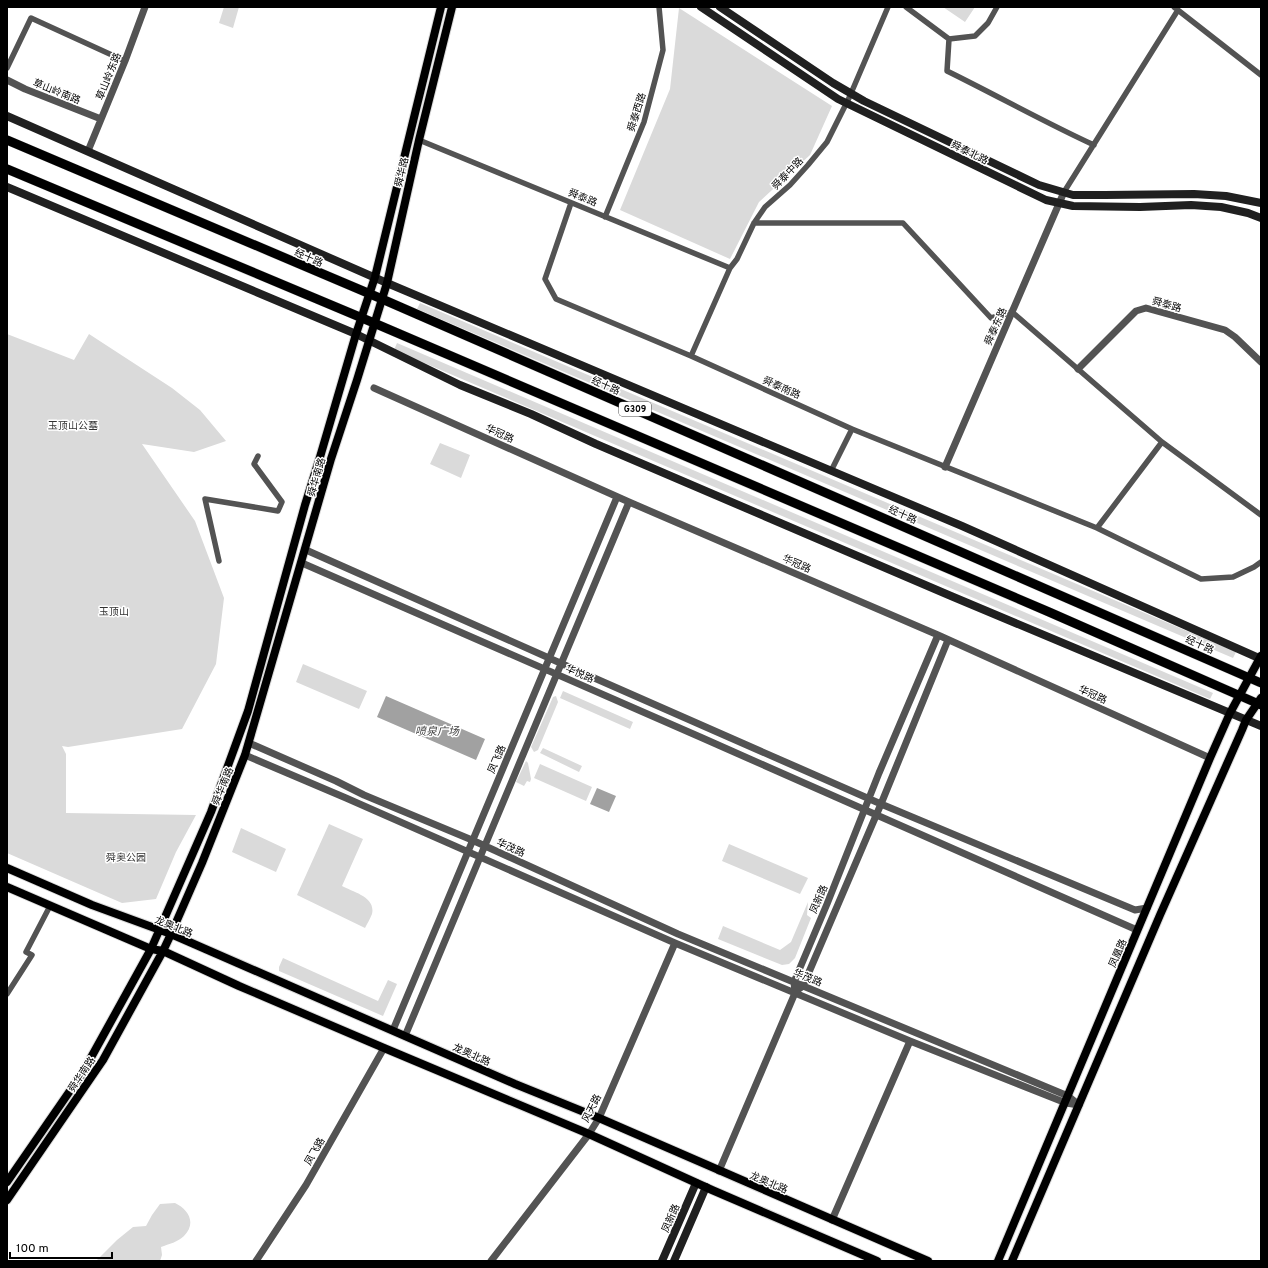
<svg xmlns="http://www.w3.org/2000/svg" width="1268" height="1268" viewBox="0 0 1268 1268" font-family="Overpass,'Noto Sans SC',sans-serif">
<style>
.green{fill:#dadada}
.water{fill:#a1a1a1}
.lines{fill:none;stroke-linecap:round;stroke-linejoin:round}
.primary-casing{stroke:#dbdbdb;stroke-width:10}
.trunk-casing{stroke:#dbdbdb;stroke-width:10}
.minor{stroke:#535353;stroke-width:5.5}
.tertiary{stroke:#535353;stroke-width:7}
.secondary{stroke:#202020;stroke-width:8}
.primary{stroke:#000;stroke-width:8}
.trunk{stroke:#000;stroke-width:9}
.labels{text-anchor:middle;stroke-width:3;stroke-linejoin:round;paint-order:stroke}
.shield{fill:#fff;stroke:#4c4c4c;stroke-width:1}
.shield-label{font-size:9px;font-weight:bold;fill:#000}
.street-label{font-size:10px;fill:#000;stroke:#fff}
.park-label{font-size:10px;fill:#313131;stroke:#fff}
.water-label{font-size:11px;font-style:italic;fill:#424242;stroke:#fff}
</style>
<rect width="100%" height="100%" fill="#fff"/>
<path class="green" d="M224,7H239L233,28L219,23Z
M943,7H975L965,22Z
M679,8L832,106L810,155L759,202L730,259L620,210L670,89Z
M420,303L1236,652L1233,658L417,309Z
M7,334L74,360L89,334L172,388L200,410L226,441L194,452L142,444L195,521L224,598L216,664L182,729L68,747L62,746L66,754V813L196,815L176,852L156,899L122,903L7,853Z
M397,343L1213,693L1210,699L394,350Z
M440,443L470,455L461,478L430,464Z
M303,664L367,691L359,709L296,682Z
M563,691L633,722L630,729L560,698Z
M556,696L558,702L538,750L534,752L531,747L553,697Z
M543,748L582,766L579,772L540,753Z
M526,761L528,763L531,779L530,782L527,781L524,786L516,782Z
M540,764L592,787L586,801L534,778Z
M329,824L363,839L342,886C353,892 376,897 372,914C370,919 367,924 365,928L297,895Z
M241,828L286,849L276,872L232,852Z
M729,844L808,878L800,894L722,861Z
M808,902L807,915L811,918L795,958L789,964L782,965L718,939L723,926L780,950L791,942Z
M283,958L378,1001L388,980L397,984L383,1016L279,971V967Z
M175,1203C188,1209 197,1223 184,1236C178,1242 169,1244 161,1247L162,1255L160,1261H96L117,1240L133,1227L146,1226L152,1215L160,1204Z"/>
<path class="water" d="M386,696L485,739L476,760L377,717Z
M597,788L616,796L609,812L590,804Z"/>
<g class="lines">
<defs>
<path id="primary" d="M7,868L92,905L171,934L515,1084L599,1118L928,1261
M7,887L123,937L151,949L163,951L239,986L384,1048L589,1134L712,1190L877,1261
M7,1182L83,1072L151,949L211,812L248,711L305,505L320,457L356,334L375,277L441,7
M7,1200L103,1060L163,951L171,934L202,863L245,755L331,459L357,380L387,283L419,140L452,7
M998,1261L1210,758L1230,713L1261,656
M1012,1261L1160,915L1242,730L1246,720L1261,698"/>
<path id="trunk" d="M7,140L382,299L1261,683
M7,169L374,323L1049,612L1261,705"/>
</defs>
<use href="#primary" class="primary-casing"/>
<use href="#trunk" class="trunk-casing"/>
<path class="minor" d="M906,7L949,39L975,36L988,23L997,7
M1174,7L1261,75
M949,39L947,71C996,95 1044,122 1094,145
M7,68L31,18L125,61
M419,140L730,268L737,259L754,223L765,207L790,185L808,165L827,142L849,98L888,7
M1064,192L1178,10
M571,203L545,279L556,299L691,356L852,429L1097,528L1201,579L1233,577L1254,567L1261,562
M605,217L644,122L663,50L659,7
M754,223H903L991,318L1012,312L1162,442L1097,528
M691,356L730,268
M1162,442L1261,515
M831,471L852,429
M219,561L205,499L278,511L282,502L254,464L258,456
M7,994L32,955L26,952L50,906"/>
<path class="tertiary" d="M7,80L25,89L101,119
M88,151L125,61L145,7
M1078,369L1136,311L1146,308L1225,330L1235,337L1261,362
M374,388L629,502L938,635L1210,758
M945,467L1064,192
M306,550L567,666L881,804L1135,910L1147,908
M302,563C581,683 859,808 1137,930
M249,743L336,781L364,795L472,840L678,934L1068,1096L1079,1105
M245,755L346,798L675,943L910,1041L1066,1103L1079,1105
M799,989L803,986L881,804L948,640
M393,1030L617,497
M405,1036L629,502
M719,1171L795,993L794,982L827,904L879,773L938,635
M832,1220L910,1041
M256,1261L306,1185L384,1048
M491,1261L589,1134L599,1118L675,943"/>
<path class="secondary" d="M701,7L838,99L1046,200L1073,206L1140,207L1191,205L1221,207L1248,213L1261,218
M720,7L833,83L864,101L1039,185L1073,195H1105L1194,194L1226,196L1261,203
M7,116L387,283L962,526L1261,659
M7,187L356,334L460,385L531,414L596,444L951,596L1261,726
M662,1261L696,1183
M674,1261L706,1187"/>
<use href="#primary" class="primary"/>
<use href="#trunk" class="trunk"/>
</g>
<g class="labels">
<rect class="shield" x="619" y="402" width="32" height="14" rx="3"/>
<g class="shield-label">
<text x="635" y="412">G309</text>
</g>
<g class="street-label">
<text transform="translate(108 76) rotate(-68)" y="4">草山岭东路</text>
<text transform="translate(57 91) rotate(22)" y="4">草山岭南路</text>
<text transform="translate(636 112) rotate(-73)" y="4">舜泰西路</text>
<text transform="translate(970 152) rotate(26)" y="4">舜泰北路</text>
<text transform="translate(401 172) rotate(-77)" y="4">舜华路</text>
<text transform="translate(787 173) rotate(-46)" y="4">舜泰中路</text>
<text transform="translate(583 197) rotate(22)" y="4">舜泰路</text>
<text transform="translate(309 257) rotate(23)" y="4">经十路</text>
<text transform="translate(1167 304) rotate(15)" y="4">舜泰路</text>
<text transform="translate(995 326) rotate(-66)" y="4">舜泰东路</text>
<text transform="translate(606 385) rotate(24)" y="4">经十路</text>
<text transform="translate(782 387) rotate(24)" y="4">舜泰南路</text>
<text transform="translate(500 433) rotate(24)" y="4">华冠路</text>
<text transform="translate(316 477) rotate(-74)" y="4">舜华南路</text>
<text transform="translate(903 514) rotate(24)" y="4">经十路</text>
<text transform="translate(797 563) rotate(23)" y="4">华冠路</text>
<text transform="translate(1200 644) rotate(24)" y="4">经十路</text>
<text transform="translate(580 673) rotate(24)" y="4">华悦路</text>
<text transform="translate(1093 694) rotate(24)" y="4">华冠路</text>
<text transform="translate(496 759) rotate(-67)" y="4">凤飞路</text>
<text transform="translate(222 786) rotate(-68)" y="4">舜华南路</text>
<text transform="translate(511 847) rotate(24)" y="4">华茂路</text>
<text transform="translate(818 899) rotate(-67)" y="4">凤新路</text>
<text transform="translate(174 926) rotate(22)" y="4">龙奥北路</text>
<text transform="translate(1117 953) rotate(-67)" y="4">凤凰路</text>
<text transform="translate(808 977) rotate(22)" y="4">华茂路</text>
<text transform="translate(472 1054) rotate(24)" y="4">龙奥北路</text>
<text transform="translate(81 1074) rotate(-56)" y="4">舜华南路</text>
<text transform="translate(591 1108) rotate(-63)" y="4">风天路</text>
<text transform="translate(314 1151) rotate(-60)" y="4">凤飞路</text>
<text transform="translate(769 1182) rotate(23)" y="4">龙奥北路</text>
<text transform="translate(670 1218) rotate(-67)" y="4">凤新路</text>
</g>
<g class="park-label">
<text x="73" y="429">玉顶山公墓</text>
<text x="114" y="615">玉顶山</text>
<text x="126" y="861">舜奥公园</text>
</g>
<g class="water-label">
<text x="437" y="735">喷泉广场</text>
</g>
</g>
<rect width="1268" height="1268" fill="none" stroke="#000000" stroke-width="16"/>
<path d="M10 1252v6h102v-6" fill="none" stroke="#000000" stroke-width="2"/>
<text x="16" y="1252" font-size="12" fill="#000000" stroke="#ffffff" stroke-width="3" paint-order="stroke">100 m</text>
</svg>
